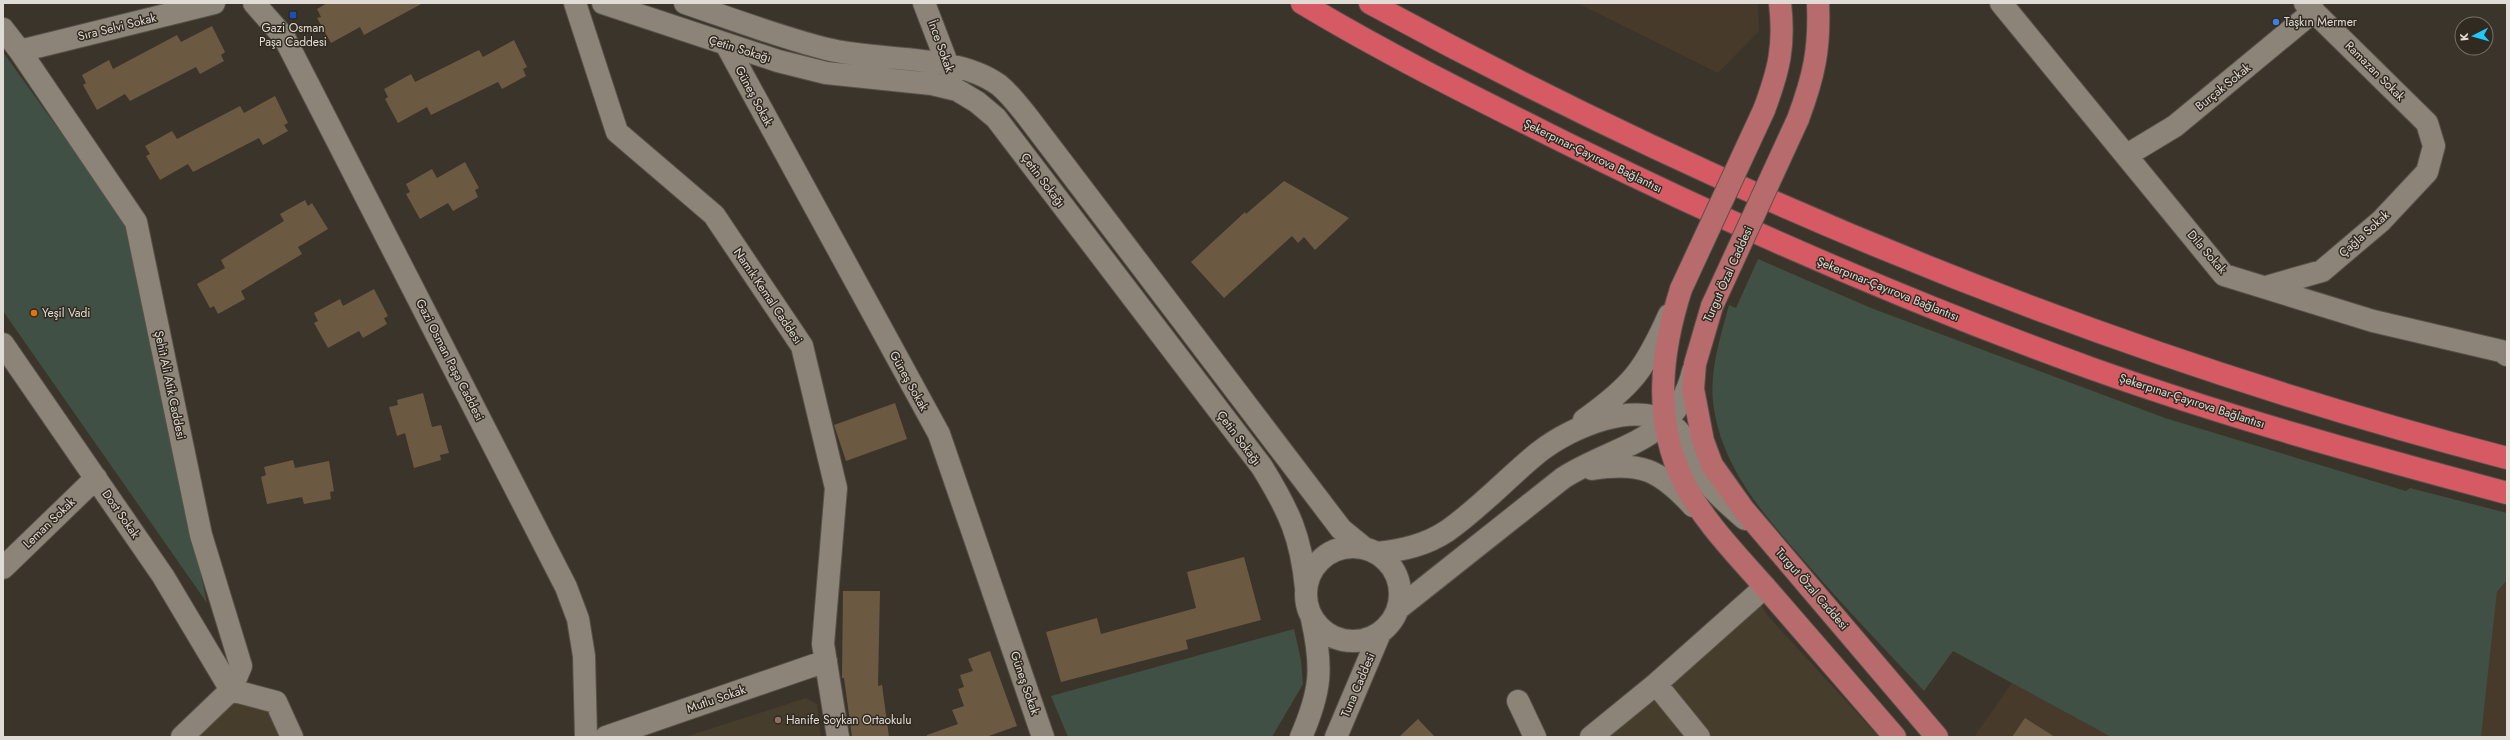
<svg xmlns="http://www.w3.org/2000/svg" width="2510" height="740" viewBox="0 0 2510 740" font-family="Jost,sans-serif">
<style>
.built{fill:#473d2d}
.industrial{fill:#473a2b}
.green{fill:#415044}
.building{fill:#6b5a41}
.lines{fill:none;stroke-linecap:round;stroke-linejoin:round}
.minor-casing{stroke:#575149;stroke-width:24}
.major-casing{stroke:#575149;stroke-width:24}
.highway-casing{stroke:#575149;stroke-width:24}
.minor{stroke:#8c8478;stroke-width:22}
.major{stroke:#b86b6c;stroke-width:22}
.highway{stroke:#d55a64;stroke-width:22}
.major-bridge-casing{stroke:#575149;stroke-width:24;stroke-linecap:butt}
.major-bridge{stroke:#b86b6c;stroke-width:22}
.transit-dot{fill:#1a4fb4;stroke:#312a20;stroke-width:1.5}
.shop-dot{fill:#3f7fe0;stroke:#312a20;stroke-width:1.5}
.food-dot{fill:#e8710a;stroke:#312a20;stroke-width:1.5}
.education-dot{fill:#8d6e63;stroke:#312a20;stroke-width:1.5}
.labels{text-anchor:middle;stroke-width:3;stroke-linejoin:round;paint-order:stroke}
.poi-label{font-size:12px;fill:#e0dbd5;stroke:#312a20;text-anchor:start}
.street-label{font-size:12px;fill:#e0dbd5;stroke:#312a20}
</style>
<rect width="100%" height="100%" fill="#3b342a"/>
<path class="built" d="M1758,600L1768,616L1879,737H1586Z
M230,689L275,700L292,737H181Z
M806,698L817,704L821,737H685Z"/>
<path class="industrial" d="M1577,3H1758L1759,31L1718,73Z
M2507,580V737H2481L2497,592Z
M2012,683L2111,737H1974Z"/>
<path class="green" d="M3,52L126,223L207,603L3,311Z
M1758,259L1871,308L2165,418L2406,491L2410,488L2507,513V580L2497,592L2481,737H2111L1953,651L1924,691C1885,649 1845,608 1807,564C1767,518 1724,472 1714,409C1708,374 1720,339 1729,305L1736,308Z
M1294,629L1301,660L1303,684L1272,737H1068L1051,696Z"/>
<path class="building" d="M327,3H423L364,35L360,27L331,43L317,18L321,17L317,9Z
M212,26L225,52L221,55L224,61L200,74L196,67L130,101L125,94L97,110L83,85L86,83L82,75L109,60L113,69L177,35L181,42Z
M514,40L527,67L523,69L526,76L502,89L498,82L431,115L427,107L398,123L385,99L388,97L384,89L411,74L415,82L479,50L483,57Z
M275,96L288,123L284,125L288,131L263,145L259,138L193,172L188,164L160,180L146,156L150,154L145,146L172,131L177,139L240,106L244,113Z
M465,162L479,188L475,190L478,197L453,211L448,203L420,219L406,194L410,192L406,184L432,169L437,178Z
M1284,181L1349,218L1315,250L1304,237L1298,243L1292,236L1224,298L1191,262L1245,212L1246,214Z
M305,200L308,206L312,203L328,229L298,247L302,254L241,291L245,299L218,314L214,306L210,308L197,284L225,268L221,260L284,221L280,214Z
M374,289L388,316L384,318L387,324L363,338L359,331L328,348L314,323L318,321L314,313L340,299L343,306Z
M423,393L432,427L441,425L449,453L440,455L441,460L414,468L405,433L397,436L389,407L398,405L397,400Z
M895,403L907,439L846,461L834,425Z
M293,460L295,468L329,461L334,491L330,492L331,499L304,504L302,497L267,504L261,477L266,475L264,467Z
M1244,557L1261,620L1186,640L1188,649L1061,682L1046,632L1097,618L1101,634L1196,608L1187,572Z
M843,591H880L878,686L882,685L889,737H852L844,678H842Z
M990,651L1017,726L986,737H927V735L958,724L952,710L964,706L958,689L964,687L960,675L973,671L968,659Z
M2025,718L2055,737H2012Z
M1418,719L1435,737H1399Z"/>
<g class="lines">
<defs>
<path id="minor" d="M254,3L284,37L566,587L578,619L584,656L586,737
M575,3L617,132L714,215L802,346L836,488L823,644L838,737
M603,3L778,61L826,73L932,84L957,90L977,102L996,118L1262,467C1289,511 1301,536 1306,588
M685,3C732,19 779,37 827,49C878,62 955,53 999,85C1010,94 1018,105 1027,116L1341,529L1363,547
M924,3L952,76
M2001,3L2224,275L2373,321L2501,351L2507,355
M3,29L20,51L136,222L201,535L241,666L231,690L182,737
M727,46L939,434L1043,737
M20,51L214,3
M2127,155L2175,126L2314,11
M2266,287L2322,271L2381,221L2427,172L2434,146L2427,123L2305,3
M3,344L163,576L231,690
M1584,420C1632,386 1645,369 1669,315
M1592,469C1641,461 1660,470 1693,506
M1306 594a47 47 0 1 1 94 0a47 47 0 1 1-94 0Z
M1378,553C1403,550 1426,545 1447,531C1480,508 1508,477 1539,452C1571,427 1637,398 1673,426C1688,438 1692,458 1701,473C1712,491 1729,505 1745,519
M3,568L96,478
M1399,608L1563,478C1616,444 1676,443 1693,371
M1656,684L1699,737
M231,690L276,702L292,737
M1518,701L1535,737
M606,737L826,661
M1301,737C1321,691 1323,668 1312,619
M1336,737L1380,633
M1591,737L1656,684L1765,587"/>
<path id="major" d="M1764,110C1779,70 1785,46 1780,3
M1798,119C1814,76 1820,49 1818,3
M1681,289C1661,352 1653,419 1683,481C1704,523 1741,559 1772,595C1813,642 1854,690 1895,737
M1712,306L1695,364L1693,389L1703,441L1712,465L1744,510L1937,737"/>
<path id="highway" d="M1302,3C1390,56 1482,101 1574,147C1743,230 1915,305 2093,369C2228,417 2368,456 2507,493
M1370,3C1730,199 2110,355 2507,458"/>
</defs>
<use href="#minor" class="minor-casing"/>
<use href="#major" class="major-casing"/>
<use href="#highway" class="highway-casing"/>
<use href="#minor" class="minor"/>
<use href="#major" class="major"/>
<use href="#highway" class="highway"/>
<defs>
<path id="major-bridge" d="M1681,289L1764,110
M1712,306L1798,119"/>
</defs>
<use href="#major-bridge" class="major-bridge-casing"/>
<use href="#major-bridge" class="major-bridge"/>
</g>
<rect class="transit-dot" x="289" y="11" width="8" height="8" rx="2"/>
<circle class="shop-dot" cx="2276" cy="22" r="4"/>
<circle class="food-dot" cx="34" cy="313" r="4"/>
<circle class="education-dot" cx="778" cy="720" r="4"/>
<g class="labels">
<g class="poi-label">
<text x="2284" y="26">Taşkın Mermer</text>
<text x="293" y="32" text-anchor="middle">Gazi Osman<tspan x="293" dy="14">Paşa Caddesi</tspan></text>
<text x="42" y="317">Yeşil Vadi</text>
<text x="786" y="724">Hanife Soykan Ortaokulu</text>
</g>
<g class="street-label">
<text transform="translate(117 27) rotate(-14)" y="4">Sıra Selvi Sokak</text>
<text transform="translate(941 46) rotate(70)" y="4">İnce Sokak</text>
<text transform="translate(740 49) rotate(17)" y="4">Çetin Sokağı</text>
<text transform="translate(2375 71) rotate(45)" y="4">Ramazan Sokak</text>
<text transform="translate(2223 87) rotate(-39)" y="4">Burçak Sokak</text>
<text transform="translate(754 96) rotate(62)" y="4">Güneş Sokak</text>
<text transform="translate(1593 156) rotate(26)" y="4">Şekerpınar-Çayırova Bağlantısı</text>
<text transform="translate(1043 180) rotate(53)" y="4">Çetin Sokağı</text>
<text transform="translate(2364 234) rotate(-42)" y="4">Çağla Sokak</text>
<text transform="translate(2207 252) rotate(49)" y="4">Dila Sokak</text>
<text transform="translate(1728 274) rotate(-66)" y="4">Turgut Özal Caddesi</text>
<text transform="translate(1888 289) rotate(22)" y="4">Şekerpınar-Çayırova Bağlantısı</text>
<text transform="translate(768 296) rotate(56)" y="4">Namık Kemal Caddesi</text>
<text transform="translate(450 360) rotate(63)" y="4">Gazi Osman Paşa Caddesi</text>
<text transform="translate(909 381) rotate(61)" y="4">Güneş Sokak</text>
<text transform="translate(170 385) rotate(78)" y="4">Şehit Ali Atik Caddesi</text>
<text transform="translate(2192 401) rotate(18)" y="4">Şekerpınar-Çayırova Bağlantısı</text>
<text transform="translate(1239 438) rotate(53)" y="4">Çetin Sokağı</text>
<text transform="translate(121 514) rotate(55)" y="4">Dost Sokak</text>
<text transform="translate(49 523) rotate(-44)" y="4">Leman Sokak</text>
<text transform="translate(1812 589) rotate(49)" y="4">Turgut Özal Caddesi</text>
<text transform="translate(1025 683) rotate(71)" y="4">Güneş Sokak</text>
<text transform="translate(1358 685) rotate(-67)" y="4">Tuna Caddesi</text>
<text transform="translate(716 699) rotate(-19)" y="4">Mutlu Sokak</text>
</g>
</g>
<rect width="2510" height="740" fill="none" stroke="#e0dbd5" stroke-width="8"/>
<g transform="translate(2474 36) rotate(264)"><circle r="19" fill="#312a20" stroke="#777168"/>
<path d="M0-3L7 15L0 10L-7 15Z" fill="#1dc9fd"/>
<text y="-6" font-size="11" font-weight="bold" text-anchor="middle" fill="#e0dbd5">K</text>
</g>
</svg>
